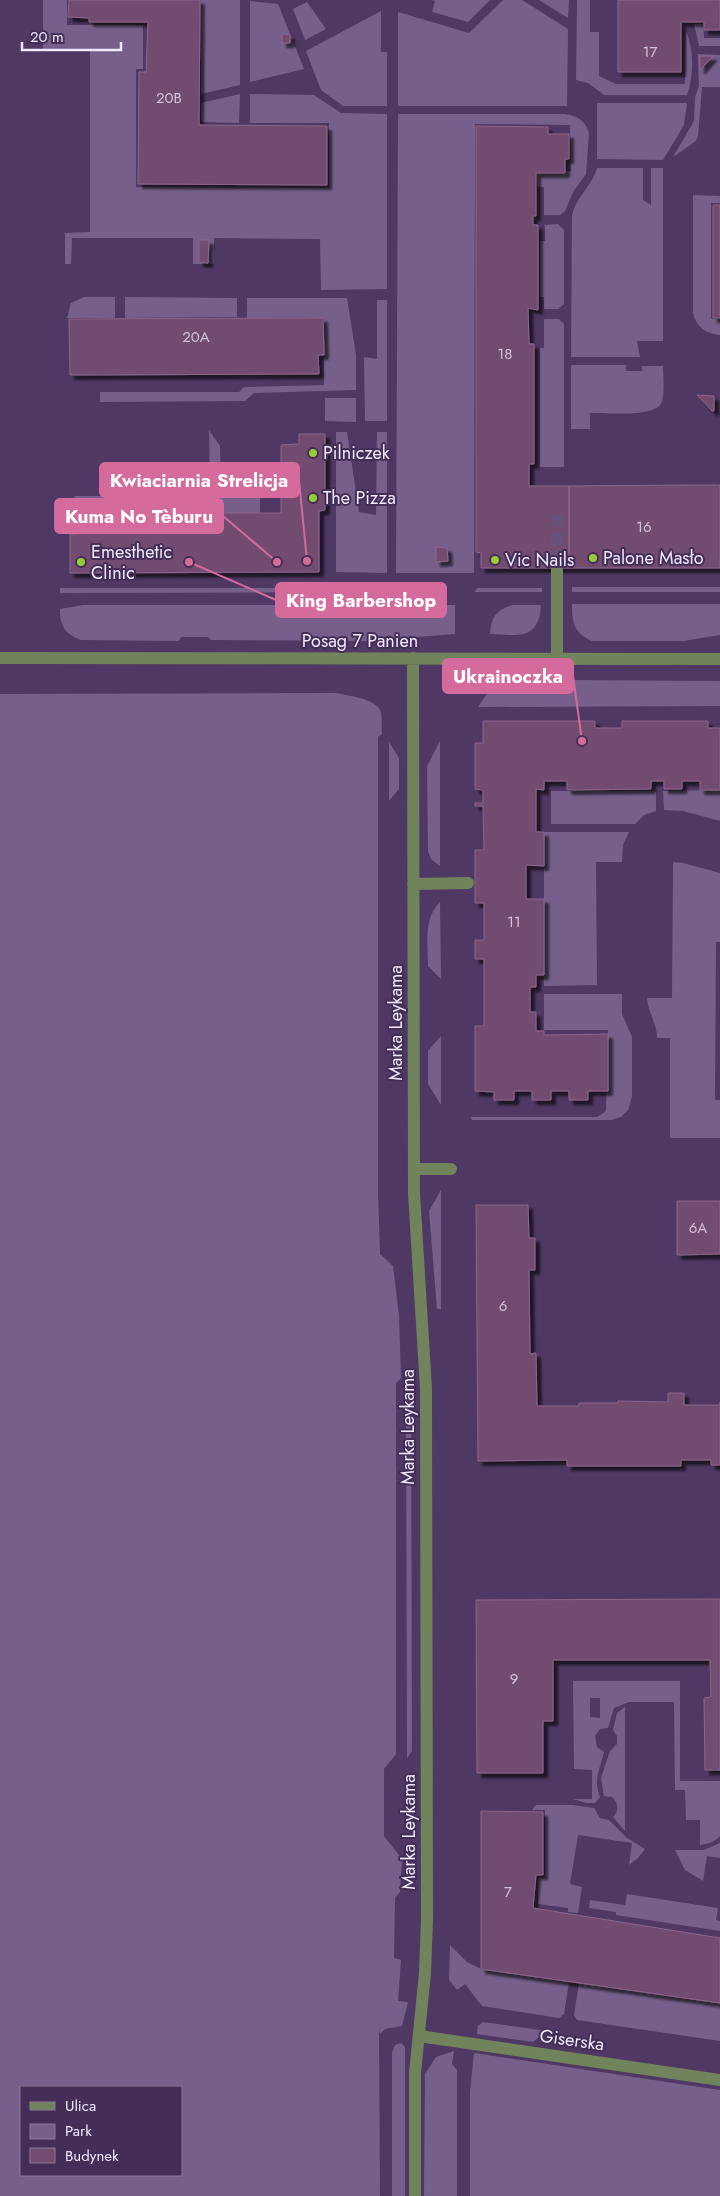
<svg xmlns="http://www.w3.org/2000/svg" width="720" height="2196" viewBox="0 0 720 2196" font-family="Jost,sans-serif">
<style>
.green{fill:#76608b;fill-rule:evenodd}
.building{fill:#724c71;stroke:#8d658c;filter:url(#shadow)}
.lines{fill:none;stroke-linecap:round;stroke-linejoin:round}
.minor-tunnel{stroke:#67527a;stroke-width:12;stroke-dasharray:12 6;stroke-linecap:butt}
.minor{stroke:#71835a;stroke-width:12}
.poi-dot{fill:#97cc38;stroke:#442e57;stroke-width:2}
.labels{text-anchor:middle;stroke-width:4;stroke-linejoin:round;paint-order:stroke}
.number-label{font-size:15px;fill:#d2c1da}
.poi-label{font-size:18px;fill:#f2e8fd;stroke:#442e57;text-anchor:start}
.street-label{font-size:18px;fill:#f2e8fd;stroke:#442e57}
.leader{fill:none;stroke:#d56b9c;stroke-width:2}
.callout-dot{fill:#d56b9c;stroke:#442e57;stroke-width:2}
.callout{fill:#d56b9c;stroke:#d56b9c;stroke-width:2}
.callout-label{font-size:19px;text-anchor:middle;font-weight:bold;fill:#fff}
</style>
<defs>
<filter id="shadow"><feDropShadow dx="4.5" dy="4.5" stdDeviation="1" flood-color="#0009"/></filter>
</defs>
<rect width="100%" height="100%" fill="#4f3863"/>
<path class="green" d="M43,0H67V25H143V69H136V187L329,188V123H250V94L314,95L341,113L387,114V289L321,290L320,239L214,238V264H193V238H72L71,264H65V233L90,232V51L43,50Z
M201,0H240V85L201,94Z
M432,0H490L468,22L432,12L435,1Z
M503,0H522L568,29L567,106H398V12L469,33Z
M539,0H569L568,18Z
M577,0H590V32H599V76L616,84H685L686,31C694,50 694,75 687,95H604L588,83L576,80Z
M250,1L278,4L304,69L250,82Z
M307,2L326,29L305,40L293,9Z
M381,11V52H387V106H343L321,90L306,51Z
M694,24H703L704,38H720V46H699Z
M698,54L720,55V87H702L698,136L696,141L673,157L694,121L695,97L699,86Z
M240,94L239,123L201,122V103Z
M597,103H687L684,125L663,160L597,159Z
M398,114H565C578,116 586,121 589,134L586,174L573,192L565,211L560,215H544V187H537V174H566V171H571L570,125L475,124L474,573H396Z
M597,168H643V200L651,205V168H663V341H637L640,357H571L572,216C576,197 592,186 597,168Z
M693,195L720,196V203H711V319H720V335C706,334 696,327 693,313Z
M558,224L564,230V304L558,309H544V297H540V241H545V225Z
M84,297H115V318H67L71,303Z
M125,297L237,298V317L125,318Z
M247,298H347L356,355V390L254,393L245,401L100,402V392H239L244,387L324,385V318H247Z
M377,300H387V421H365L364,357L377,359Z
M544,319H559L564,324V467H540V348H544Z
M571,365H626V371H642V366H663C663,377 665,390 662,401C658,419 606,412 590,413V429H571Z
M325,398H356V422L325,421Z
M209,430L220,446L221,486H210Z
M336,432H347L359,512L376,515L377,432H387V573L336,572Z
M260,495V513H131V496Z
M75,496H121V513H77V534H70L69,507Z
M572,587H720V592H572Z
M60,588H397L396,592L60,593Z
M478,588H542V592H474Z
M572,604H720V635L683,641H592C574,633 572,623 572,604Z
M83,605H455V634L365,641L211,640L208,637H181L179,641L81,640C66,635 59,625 60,609Z
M513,605H541C539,641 518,635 490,634C491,617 497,609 513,605Z
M565,680L720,681V706L478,707L488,692L492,682Z
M336,693C348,696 374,698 380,710C383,716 381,727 382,734L378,737V1193L380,1254L393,1266L399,1315L401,1378L396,1383V1754L384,1769V1836L402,1859L400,1892L395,1898L394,1958L401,1960L398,2001L408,2002L402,2026L385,2029L380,2034L379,2028L380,2196H0V694ZM21,2087H181V2175H21Z
M440,741V866L431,859L428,851L427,766Z
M389,742L399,758V789L389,801Z
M720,790V821L683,811L664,810L663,791Z
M551,791H656V811L644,815L635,824H551Z
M544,832H629L623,845L622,862H596L597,985L544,986Z
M673,862L683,863L720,873V942H716L715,1100H720V1138H670V1038H657C657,1023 648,1013 647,998H672Z
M440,902L441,979L428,966C428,943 423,919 440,902Z
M544,994H622V1014L632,1037V1096L628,1110L621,1117L611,1120H472L471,1117H597L606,1111L608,1030H544Z
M441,1036V1105L428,1084V1051Z
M441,1190V1309H437L429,1211Z
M411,1382L412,1751L407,1758L406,1387Z
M573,1681H680V1781H720V1836C715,1842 708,1844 700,1845V1820H686L685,1790H675L674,1702H629L614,1708L608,1728L600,1729L595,1736L597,1747L604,1752C600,1769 593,1780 600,1797L595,1803H586L573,1799H592V1770L574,1769ZM590,1698H600V1718L590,1717Z
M625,1707V1831L613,1817C619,1811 619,1803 612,1797L604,1796L601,1778L610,1751L617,1744V1736L613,1730L617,1713Z
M536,1805H573L594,1808L600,1818L609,1820L627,1838L645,1849L638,1858L629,1865L632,1843L578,1835L570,1884L582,1887L578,1913L568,1912V1908L538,1904V1878L545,1877V1810H532Z
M720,1843V1858L707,1856L703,1881L685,1870L675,1850H704Z
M627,1894L718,1908L716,1920L720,1921V1931L616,1915V1912L589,1908L590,1900L625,1905Z
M450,1945L467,1962L481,1969L569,1982L564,2014L559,2018L482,2006L465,1984L457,1990L449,1980Z
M579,1983L720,2003V2041L577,2020L574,2015Z
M483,2022L546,2031L533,2042L477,2034L478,2026Z
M401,2043L405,2047V2196H392V2053L395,2045Z
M454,2051L452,2064L457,2070V2196H424L425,2074L436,2057Z
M474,2053L720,2090V2196H470V2092Z"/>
<path class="building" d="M69,0H200L199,125L327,126V185L138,184L139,72H146L148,22H89V18L68,17Z
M618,0H720V30H704V22H681V72H618Z
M282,34L290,35V43H282Z
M700,56H713L700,70Z
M476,126L548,127V134H569V159H565V173H536V216H533V225H538V310L528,308L529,344H534V464H529V486H569V568H481V553L476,552Z
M713,205H720V318H713Z
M199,240H209L208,263L199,262Z
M323,318L324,355H318L319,374L70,375L69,319Z
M697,395L714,396V411H712Z
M299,434H325V510L319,511V572L70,573V534H77L76,513H281V445L299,444Z
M689,485H720V568H569V486Z
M436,547L447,548L448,561L436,562Z
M483,721H595V728H622V721H708V728H720V790H700V781H682V789H664V781H651V789L570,790L567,789V781H544V790L536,789V832H544V866L526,865V899H544V975H536V987H530V1012H536V1031H544V1035L608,1034V1091H588V1100H569V1091H551V1100H532V1091H514V1100H494V1092L475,1091V1026H484V959H475V940H484V903H475V850H484L483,806H475V803H483V790L475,789V743H483Z
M677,1201H720V1254L677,1255Z
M476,1205H528L529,1238H535V1270H529L530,1354L536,1353L537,1406H579V1403H618V1401L668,1402V1393H684V1405H719L720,1402V1465H711V1460H681V1466H567V1460L478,1461Z
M720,1599V1770H705L704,1698L711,1697L710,1660H553V1721H543V1773H477L476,1600Z
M481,1811L543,1812V1875H536L533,1908L720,1938V2003L481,1969Z"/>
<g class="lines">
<path class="minor-tunnel" d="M557,515V568"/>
<path class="minor" d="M557,568V658
M0,658L720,659
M413,658L414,1193L426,1389L427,1920L425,1973L415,2073V2196
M413,884L468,883
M414,1169H451
M419,2036L720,2080"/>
</g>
<g class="poi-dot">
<circle cx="313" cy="453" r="5"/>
<circle cx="313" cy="498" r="5"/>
<circle cx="593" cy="558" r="5"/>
<circle cx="495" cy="560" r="5"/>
<circle cx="81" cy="562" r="5"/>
</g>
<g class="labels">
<g class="number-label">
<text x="650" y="57">17</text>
<text x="169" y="103">20B</text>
<text x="196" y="342">20A</text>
<text x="505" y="359">18</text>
<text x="644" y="532">16</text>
<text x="514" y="927">11</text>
<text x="698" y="1233">6A</text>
<text x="503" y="1311">6</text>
<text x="514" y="1684">9</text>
<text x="508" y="1897">7</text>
</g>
<g class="poi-label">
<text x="323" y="459">Pilniczek</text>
<text x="323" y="504">The Pizza</text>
<text x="91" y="558">Emesthetic<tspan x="91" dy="21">Clinic</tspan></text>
<text x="603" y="564">Palone Masło</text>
<text x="505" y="566">Vic Nails</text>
</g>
<g class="street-label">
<text x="360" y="647">Posag 7 Panien</text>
<text transform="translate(396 1023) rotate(-90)" y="6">Marka Leykama</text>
<text transform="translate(408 1427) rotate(-90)" y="6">Marka Leykama</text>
<text transform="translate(409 1832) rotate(-90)" y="6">Marka Leykama</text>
<text transform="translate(572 2040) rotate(8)" y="6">Giserska</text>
</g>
</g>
<path class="leader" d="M307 561L299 480M277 562L223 516M189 562L276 600M582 741L573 676"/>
<g class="callout-dot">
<circle cx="307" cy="561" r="5"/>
<circle cx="277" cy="562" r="5"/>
<circle cx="189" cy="562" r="5"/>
<circle cx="582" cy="741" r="5"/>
</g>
<g class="callout">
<rect x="100" y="463" width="199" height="34" rx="5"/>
<rect x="55" y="499" width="168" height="34" rx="5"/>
<rect x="276" y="583" width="170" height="34" rx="5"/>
<rect x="443" y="659" width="130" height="34" rx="5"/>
</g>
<g class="callout-label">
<text x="199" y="487">Kwiaciarnia Strelicja</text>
<text x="139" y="523">Kuma No Tèburu</text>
<text x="361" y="607">King Barbershop</text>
<text x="508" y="683">Ukrainoczka</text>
</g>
<rect x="20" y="2086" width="162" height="90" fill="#442e57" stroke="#8a7899"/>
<rect x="30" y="2102" width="25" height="8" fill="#71835a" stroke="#8a7899"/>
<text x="65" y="2111" font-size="15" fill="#f2e8fd">Ulica</text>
<rect x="30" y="2124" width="25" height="15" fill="#76608b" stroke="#8a7899"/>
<text x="65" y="2136" font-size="15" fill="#f2e8fd">Park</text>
<rect x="30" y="2148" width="25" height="15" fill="#724c71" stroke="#8a7899"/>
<text x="65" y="2161" font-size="15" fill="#f2e8fd">Budynek</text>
<path d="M22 42v8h99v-8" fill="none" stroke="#f2e8fd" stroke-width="2.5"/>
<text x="30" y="42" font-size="15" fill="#f2e8fd" stroke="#442e57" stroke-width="4" paint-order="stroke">20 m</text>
</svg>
